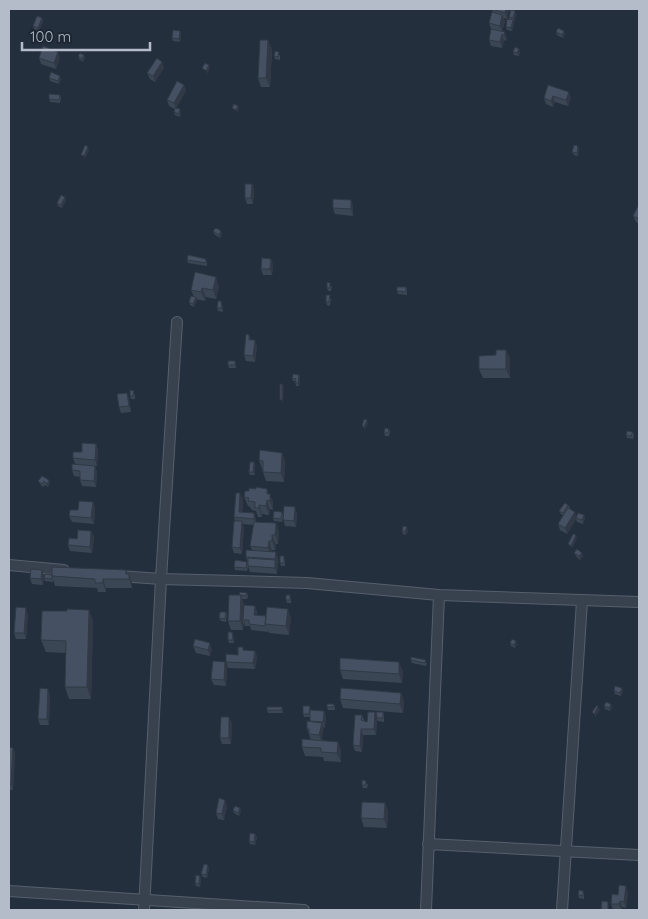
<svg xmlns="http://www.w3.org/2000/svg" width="648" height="919" viewBox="0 0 648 919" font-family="Quicksand,sans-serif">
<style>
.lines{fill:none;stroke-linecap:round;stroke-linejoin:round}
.minor-casing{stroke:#565f6c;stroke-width:12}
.minor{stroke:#38414e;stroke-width:10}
.wall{fill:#3b4654}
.shaded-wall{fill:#303945}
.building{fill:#455162;stroke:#303945}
</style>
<rect width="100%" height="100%" fill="#242f3e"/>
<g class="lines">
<defs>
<path id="minor" d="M9,565L64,570
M119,576L161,579L307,583L439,595L639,602
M428,844L639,855
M9,891L304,910
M144,910L161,579L177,322
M426,910L439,595
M562,910L582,601"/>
</defs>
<use href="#minor" class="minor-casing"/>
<use href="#minor" class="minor"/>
</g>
<path class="wall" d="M492,9H509L507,19L503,18L505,21L502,32L507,38L506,41L504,40L502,48L491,46L489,40L491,29L489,23L493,13Z
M516,14L514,22L513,21L514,23L512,31L507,30L506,27L509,19V17Z
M42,18L43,21L39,31L34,29L33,26Z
M180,31L181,34L180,42L173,41L172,38Z
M564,31L565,34L563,38L557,35L556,32Z
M272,49L270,87H261L258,78Z
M513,52H520L519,56L514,55Z
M84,55L85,58L83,62L79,59L78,56Z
M280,55V60L275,59L274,56Z
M39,58H60L56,69L41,64Z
M162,62L164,68L155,82L150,79L147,73Z
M49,78L61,79L59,84L50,81Z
M184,85L186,91L176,108L181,112L180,117L175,115L174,112L175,109L169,106L167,100Z
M548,85L571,98L568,106L555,102L553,107L546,104L544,98Z
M60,95L61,98L60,103L50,102L49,99Z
M579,149L578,156L574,155L572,152Z
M252,184L254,190L253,204H247L245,198Z
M66,200L62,208L58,206L57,203Z
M639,204V224L636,222L633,216Z
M353,206V216L335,214L333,208Z
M213,231L222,234L220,238L214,234Z
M271,259L273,265L272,275H263L261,269Z
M187,260L207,262V266L188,263Z
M219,286L216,299L206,297L205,301L196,299L197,300L194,307L190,305L189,302L194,297L191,290Z
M332,286L331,291H328L327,288Z
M406,287L407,290V295L398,294L397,291Z
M331,298L330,306L327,305L326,302Z
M221,301L222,304L223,312L218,311L217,308Z
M249,335L251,340L257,346L255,362L246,361L244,355Z
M506,350L510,359V378H483L479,369Z
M235,361L236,368H229L228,365Z
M299,375L300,378L299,386H296L295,381H293L292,378Z
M127,393L129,399L131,412L121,413L119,407Z
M135,394V399H131L130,396Z
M389,429L390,432L389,436H385L384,433Z
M633,432L634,435L633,439L627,438L626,435Z
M96,444L98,450L97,466H95L97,472L96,487L82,486L80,480V477L74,476L72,470L75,464L73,458Z
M282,453L285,462L284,482L266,481L259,460Z
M254,462L255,465V475H250L249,472Z
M49,480L50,483L48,487L45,485L43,487L40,484L38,481Z
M270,494L273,503V510L270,509L269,515L262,514V517H258L256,511L252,510L250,507L248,506L244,497Z
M243,499L242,512L254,513L256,519V522L276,523L279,532L278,544H276L275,550H272V552L278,558L277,574L250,572L248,566L247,571L235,570L234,567L247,562L248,564L246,557L252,550L250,546L254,525L242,524L244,528L242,554L234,553L232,547L235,521L234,517Z
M93,502L95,508L94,524L72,522L69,516Z
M568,505L570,508L577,517L584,515L585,518L583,524L577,522L576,519L567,534L560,530L558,524L563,515L561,514L559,511Z
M282,512L283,515L297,513L296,527L285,526L283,518L282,522L274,521L273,518Z
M91,531L94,537L92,553L70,551L68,545Z
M402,531H408L406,535L403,534Z
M574,553L583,556L580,560L576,556Z
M285,559V566H281L280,563Z
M42,570L44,577L43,585L32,584L30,578Z
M126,570L132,583V588H106V592H98L97,588L55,586L53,579V582L45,581L44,578L52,575Z
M247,593L248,596L247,599H242L244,605L255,606L257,612V615L291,618L289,635L269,633L268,630V632L251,630L250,626H245L244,621L243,630H231L228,621L239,595Z
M291,598V603H287L286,600Z
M89,610L93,622L91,699H69L65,687L66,653L46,652L41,640L67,611Z
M226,612L227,615L226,622L221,621L219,618Z
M28,614L26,639H16L14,633Z
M232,632L233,635L234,643H229L228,640Z
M510,643L517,644L515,648L511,646Z
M193,646L212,649L210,656L196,653Z
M255,651L257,657L255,669L228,668L226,662L238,655Z
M411,660L427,663L426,666L412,663Z
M225,662L227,668L226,686L214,685L211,679Z
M340,670L403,671L402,683L343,679Z
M622,688L623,691L621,696L615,694L614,691Z
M401,693L404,702L403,713L343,708L340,699Z
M50,695L49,725H40L38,719Z
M611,704L612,707L610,711L605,709L604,706Z
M282,707L283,713H268L267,710Z
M327,707H335V710H328Z
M311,709V710L324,711L326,717L325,728L323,727L322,740L338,742L341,751V762L324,761L323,757L305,756L302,747L311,740L307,729L310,722V717H304L303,714Z
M383,712L384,715V722L378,721L377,720L376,735H363L362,752L355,751L353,745L362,715L364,720L367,722Z
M232,723L231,744H222L220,738Z
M9,747L13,748L15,754L13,790H9Z
M368,784L367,788H363L362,785Z
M385,803L388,812L387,828L364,827L361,818Z
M227,806L224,820L218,819L216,813Z
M233,810L241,811L239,816L234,813Z
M255,834L257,837L255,845L250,844L249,841Z
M209,868L207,878L203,877L201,874Z
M201,879L200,887L196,886L195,883Z
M583,891L584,894V899L579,898L578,895Z
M628,892L626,908L622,907L621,910H613L611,904L618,895Z"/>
<path class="shaded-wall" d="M506,9H509L507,19L505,13Z
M515,11L516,14L514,22L513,18Z
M502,15L505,21L502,32L500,26Z
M42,18L43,21L39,31L38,28Z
M513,20L514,23L512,31L511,28Z
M180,31L181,34L180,42L179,39Z
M564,31L565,34L563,38L562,35Z
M505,32L507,38L506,41L504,35Z
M502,34L504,40L502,48L500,42Z
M268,40L272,49L270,87L266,78Z
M519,49L520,52L519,56L517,53Z
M58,52L60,58L56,69L54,63Z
M84,55L85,58L83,62L82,59Z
M162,62L164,68L155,82L153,76Z
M209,65L210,68L207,74L206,71Z
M60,76L61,79L59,84L58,81Z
M184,85L186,91L176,109L174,103Z
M569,92L571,98L568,106L566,100Z
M553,96L555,102L553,107L551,101Z
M238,106L239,109L237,113L236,110Z
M180,109L181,112L180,117L179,114Z
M578,146L579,149L578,156L577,153Z
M88,147L89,150L85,159L84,156Z
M252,184L254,190L253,204L251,198Z
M65,197L66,200L62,208L61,205Z
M351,200L353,206V216L351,209Z
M221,231L222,234L220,238L219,235Z
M271,259L273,265L272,275L270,269Z
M216,277L219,286L216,299L213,290Z
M202,288L206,297L205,301L201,292Z
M196,297L197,300L194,307L193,304Z
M255,340L257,346L255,362L253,356Z
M506,350L510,359V378L506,369Z
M299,375L300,378L299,386L298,383Z
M282,384L284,387L283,404L282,400Z
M127,393L129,399L131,412L129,406Z
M367,420L368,423L365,430L364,427Z
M96,444L98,450L97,466L95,460Z
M282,453L285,462L284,482L281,473Z
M254,462L255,465V475L253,472Z
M95,466L97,472L96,487L94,481Z
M49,480L50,483L48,487L47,484Z
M267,489L270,497V494L273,503V510L267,494Z
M240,493L243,499L242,518L239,512Z
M267,500L270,509L269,515L266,506Z
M93,502L95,508L94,524L91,518Z
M259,505L262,514V517L259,508Z
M295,507L297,513L296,527L294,521Z
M575,512L577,518L567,534L565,528Z
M254,513L256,519V525L254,519Z
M584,515L585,518L583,524L582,520Z
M242,521L244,528L242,554L240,548Z
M276,523L279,532L278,544L275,535Z
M407,527L408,531L406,535L405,532Z
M91,531L94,537L92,553L90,547Z
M272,535L276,544L275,550L272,541Z
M576,535L577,538L572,549L571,546Z
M269,541L272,550L271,557L268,548Z
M276,552L278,558V565L275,559Z
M582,553L583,556L580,560L579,556Z
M275,560L278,566L277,574L275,568Z
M42,570L44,577L43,585L41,579Z
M126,570L129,579V574L132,583V588L129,579L126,574Z
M103,579L106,588V592L103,583Z
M241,595L244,604V620H243V630L240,621Z
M255,606L257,612L256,621L254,615Z
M26,608L28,614L26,639L24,633Z
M288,609L291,618L289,635L286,626Z
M89,610L93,622L91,699L87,687Z
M516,641L517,644L515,648L514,645Z
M210,643L212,649L210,656L208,650Z
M255,651L257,657L255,669L253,663Z
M225,662L227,668L226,686L224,680Z
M399,662L403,671L402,683L399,674Z
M622,688L623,691L621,696L620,693Z
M48,689L50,695L49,725L47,719Z
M401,693L404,702L403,713L400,704Z
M611,704L612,707L610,711L609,708Z
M598,707L600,710L595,717L594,714Z
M324,711L326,717L325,728L323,722Z
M375,712L377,718V720L376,735L374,729Z
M229,717L232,723L231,744L229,738Z
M322,723L324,729L321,741L319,735Z
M361,729L363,735L362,752L360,746Z
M338,742L341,751V762L337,753Z
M13,748L15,754L13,790L11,784Z
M225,800L227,806L224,820L222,814Z
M385,803L388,812L387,828L384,819Z
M240,808L241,811L239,816L238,813Z
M255,834L257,837L255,845L254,842Z
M208,865L209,868L207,878L206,875Z
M200,876L201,879L200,887L199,884Z
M626,886L628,892L626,908L624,902Z
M620,901L622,907L621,910L619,904Z"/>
<path class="building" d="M491,9H506L505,13Z
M511,10L515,11L513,18L509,17Z
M492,12L502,15L500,26L489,23Z
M37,16L42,18L38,28L33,26Z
M507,19L513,20L511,28L506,27Z
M558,28L564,31L562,35L556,32Z
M491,29L505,32L504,35L502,34L500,42L489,40Z
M173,30L180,31L179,39L172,38Z
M260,40H268L266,78H258Z
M43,46L58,52L54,63L39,58Z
M515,47L519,49L517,53L513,52Z
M275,51L279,52L278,57L274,56Z
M80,53L84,55L82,59L78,56Z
M157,58L162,62L153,76L147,73Z
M205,63L209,65L206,71L202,68Z
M51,72L60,76L58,81L49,78Z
M177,81L184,85L174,103L167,100Z
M548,85L569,92L566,100L553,96L551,101L544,98Z
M49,94L60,95L59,100L49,99Z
M234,104L238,106L236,110L232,108Z
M175,108L180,109L179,114L174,112Z
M85,145L88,147L84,156L81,155Z
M574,145L578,146L577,153L572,152Z
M245,184H252L251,198H245Z
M61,195L65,197L61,205L57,203Z
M333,199L351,200V209L333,208Z
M639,204V219L633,216Z
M216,228L221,231L219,235L213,231Z
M188,255L206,259V263L187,260Z
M262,258L271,259L270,269H261Z
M195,272L216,277L213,290L202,288L201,292L191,290Z
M327,282L330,283V288H327Z
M397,287H406V292L397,291Z
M326,295H330L329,302H326Z
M191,296L196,297L193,304L189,302Z
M218,301H221L222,308H217Z
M246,334L249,335V340H255L253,356L244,355Z
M496,350H506V369H479V356L496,355Z
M228,361H235V365H228Z
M293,374L299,375L298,383H295L296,379L292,378Z
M280,384H282V400H280Z
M130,390L134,391L133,396H130Z
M127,393L129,406L119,407L117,394Z
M364,419L367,420L364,427L362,426Z
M385,428L389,429L388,433H384Z
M627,431L633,432L631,436L626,435Z
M82,443L96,444L95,460L73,458V452H82Z
M260,450L282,453L281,473L263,472V461L259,460Z
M250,462H254L253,472H249Z
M72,464L95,466L94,481L80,480V471L72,470Z
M42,476L49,480L47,484L44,481L42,484L38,481Z
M256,487L267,489V494H270V501L267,500L266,506L259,505V508H255V502L248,501L249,498L244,497L245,491H249V488L256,489Z
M236,493H240L239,512L254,513V519L234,517Z
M79,501L93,502L91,518L69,516L70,510H78Z
M565,503L568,505L563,513L559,511Z
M284,506L295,507L294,521L283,520Z
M568,508L575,512L565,528L558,524Z
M274,511L282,512L281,519L273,518Z
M578,513L584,515L582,520L576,518Z
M234,521H242L240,548L232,547Z
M254,522L276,523L275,535H272V541H269L268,548L250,546Z
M403,526L407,527L405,532L402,531Z
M78,530L91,531L90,547L68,545L69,538L77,539Z
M573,534L576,535L571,546L568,544Z
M577,549L582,553L579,556L574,553Z
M246,550L276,552L275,559L246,557Z
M280,556H284V563H280Z
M248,558L275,560V568L248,566Z
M235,560L247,562L246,568L234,567Z
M52,567L126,570V574H129V579H103V583H95V579L52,576Z
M31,569L42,570L41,579L30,578Z
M45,574L52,575V579L44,578Z
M240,592L247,593L246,596L239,595Z
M229,595H241L240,621H228Z
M286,595H290V600H286Z
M244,605L255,606L254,615L266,616L265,626L249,624V620H243Z
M16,607L26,608L24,633H14Z
M267,607L288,609L286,626L265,624Z
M67,609L89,610L87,687H65L66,641L41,640L42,611H67Z
M220,612H226L225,619L219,618Z
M228,632H232L233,640H228Z
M195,639L210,643L208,650L193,646Z
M512,639L516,641L514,645L510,643Z
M238,647H243V650L255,651L253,663L226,662V654L238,655Z
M411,657L426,660L425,663L411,660Z
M340,658L399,662V674L340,670Z
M213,661L225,662L224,680L211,679Z
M615,686L622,688L620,693L614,691Z
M40,688L48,689L47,719H38Z
M341,688L401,693L400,704L340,699Z
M606,702L611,704L609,708L604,706Z
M327,704H334V707H327Z
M597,705L598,707L594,714L592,712Z
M303,706H310L309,714H303Z
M267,707H282V710H267Z
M310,710L324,711L323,722L310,721Z
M368,712H375L374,729H361L360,746L353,745L355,715H362L361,720L367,722Z
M376,712H383V718H377Z
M221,717H229V738H220Z
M307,721L322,723L319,735L309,734V729H307Z
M302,739L338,742L337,753L321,752V748L302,747Z
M9,747L13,748L11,784H9Z
M362,780L366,781V785H362Z
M219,798L225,800L222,814L216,813Z
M362,802L385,803L384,819L361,818Z
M235,806L240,808L238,813L233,810Z
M250,833L255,834L254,842L249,841Z
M204,864L208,865L206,875L201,874Z
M196,875L200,876L199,884L195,883Z
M619,885L626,886L624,902L620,901L619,904H611L612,894L618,895Z
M579,890L583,891V896L578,895Z
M602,901L608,902V910L601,909Z"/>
<rect width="648" height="919" fill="none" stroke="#b4bcc9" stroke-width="20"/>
<path d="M22 42v8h128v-8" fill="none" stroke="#b4bcc9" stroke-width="2.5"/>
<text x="30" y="42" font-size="15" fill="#b4bcc9" stroke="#1d2633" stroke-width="4" paint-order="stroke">100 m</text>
</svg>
